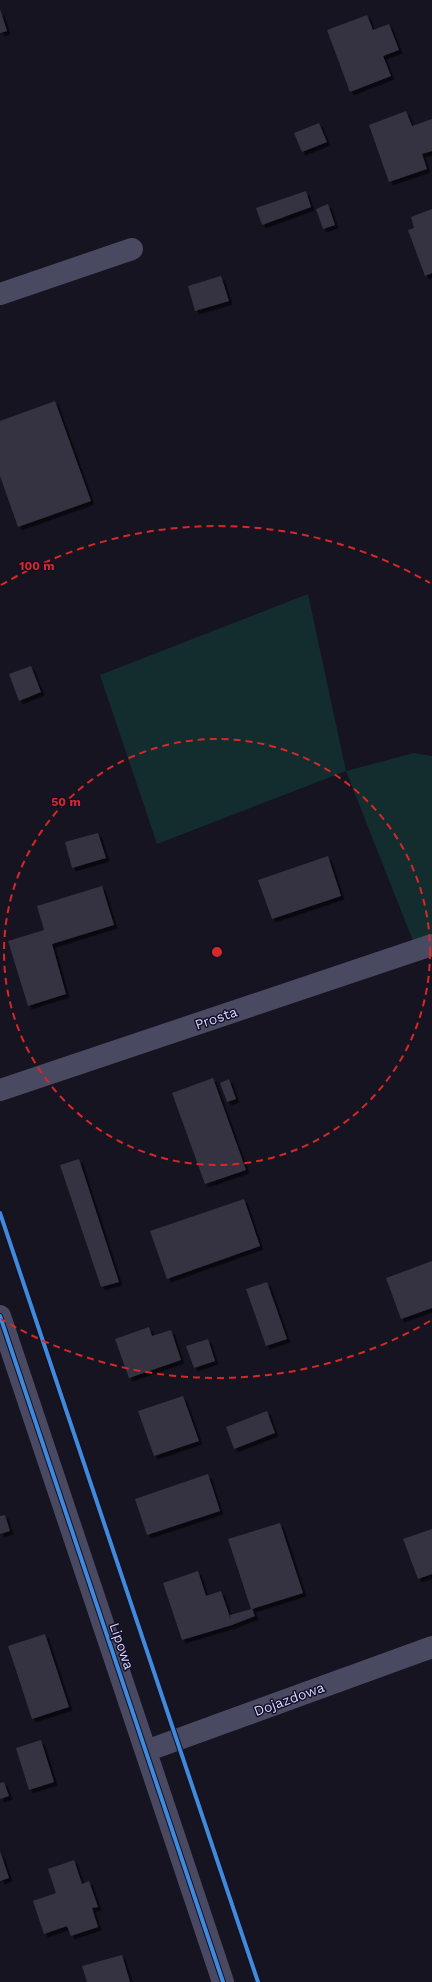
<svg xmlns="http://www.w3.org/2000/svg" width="432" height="1982" viewBox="0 0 432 1982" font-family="'Work Sans',sans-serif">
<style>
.green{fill:#132c2d}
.building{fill:#343243;filter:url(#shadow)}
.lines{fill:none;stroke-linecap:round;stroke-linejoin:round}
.minor{stroke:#4a4962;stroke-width:22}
.cycleway-casing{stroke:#130f26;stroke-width:6}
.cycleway{stroke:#408adc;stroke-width:4}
.ring{fill:none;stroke:#d62828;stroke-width:2;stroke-dasharray:7 5}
.labels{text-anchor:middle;stroke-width:3;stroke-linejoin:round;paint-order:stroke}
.street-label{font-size:14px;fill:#d9d4ff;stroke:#130f26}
.centre{fill:#d62828;stroke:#130f26;stroke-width:2}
.ring-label{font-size:12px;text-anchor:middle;font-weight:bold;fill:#d62828;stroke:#130f26;stroke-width:3;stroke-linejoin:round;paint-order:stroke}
</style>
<defs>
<filter id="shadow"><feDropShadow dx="3.5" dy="3.5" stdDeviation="0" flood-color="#0009"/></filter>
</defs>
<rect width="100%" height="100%" fill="#161421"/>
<path class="green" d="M308,594L346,771L414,753L432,756V945L417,951L346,771L157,844L100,675Z"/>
<path class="building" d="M0,9L7,31L0,33Z
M367,15L373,30L389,24L399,50L383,56L391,76L350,92L327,30Z
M406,111L412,126L432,119V151L422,154L427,169L389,182L369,125Z
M319,123L327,142L302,152L294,133Z
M306,191L311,207L262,225L256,208Z
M328,204L335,225L323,229L316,209Z
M432,209V273L425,276L408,230L414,228L411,217Z
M221,276L229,301L195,311L188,286Z
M55,401L91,501L18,527L0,476V421Z
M31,666L41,692L19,701L9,674Z
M98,833L106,858L72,868L65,842Z
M328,856L341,896L272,919L258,880Z
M102,886L114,925L52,944L66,994L28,1006L8,941L44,930L37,906Z
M213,1078L246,1170L205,1184L172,1093Z
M229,1079L236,1099L227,1102L220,1083Z
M79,1159L119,1282L101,1287L60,1165Z
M244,1199L260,1246L167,1279L150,1231Z
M432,1261V1308L401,1319L386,1278Z
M267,1282L287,1339L266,1346L246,1289Z
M149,1327L152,1336L171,1330L181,1360L129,1378L115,1339Z
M208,1339L215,1361L194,1368L186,1346Z
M183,1396L199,1441L154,1456L138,1411Z
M267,1411L275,1433L234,1449L226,1427Z
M208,1474L220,1511L147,1535L135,1499Z
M5,1515L10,1531L0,1534V1516Z
M280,1523L303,1593L252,1609L255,1616L232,1625L182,1640L163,1583L198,1571L206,1596L221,1591L231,1620L230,1615L251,1609L228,1539Z
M432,1529V1574L418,1579L403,1539Z
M45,1634L69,1707L32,1719L8,1646Z
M41,1740L54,1782L29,1790L16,1748Z
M4,1782L9,1796L0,1799V1783Z
M0,1851L9,1878L0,1881Z
M74,1860L82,1884L89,1881L98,1907L92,1908L98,1927L71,1936L67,1926L44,1934L33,1901L56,1893L48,1869Z
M122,1955L130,1982H87L82,1966Z"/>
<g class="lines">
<path class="minor" d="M0,294L132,249
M0,1090L432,945
M0,1316L223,1982
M146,1751L432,1647"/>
<defs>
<path id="cycleway" d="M0,1213L258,1982
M0,1316L223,1982"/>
</defs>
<use href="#cycleway" class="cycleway-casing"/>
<use href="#cycleway" class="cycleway"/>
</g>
<g class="ring">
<circle cx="217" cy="952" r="213"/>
<path d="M430 1321A426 426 0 0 1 1 1319M1 585A426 426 0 0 1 430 583"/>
</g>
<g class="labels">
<g class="street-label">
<text transform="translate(216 1018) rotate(-19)" y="5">Prosta</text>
<text transform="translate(122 1646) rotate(71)" y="5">Lipowa</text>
<text transform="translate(289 1699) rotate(-20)" y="5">Dojazdowa</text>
</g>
</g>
<circle cx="217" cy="952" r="6" class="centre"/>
<g class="ring-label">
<text x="37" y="570">100 m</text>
<text x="66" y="806">50 m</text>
</g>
</svg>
